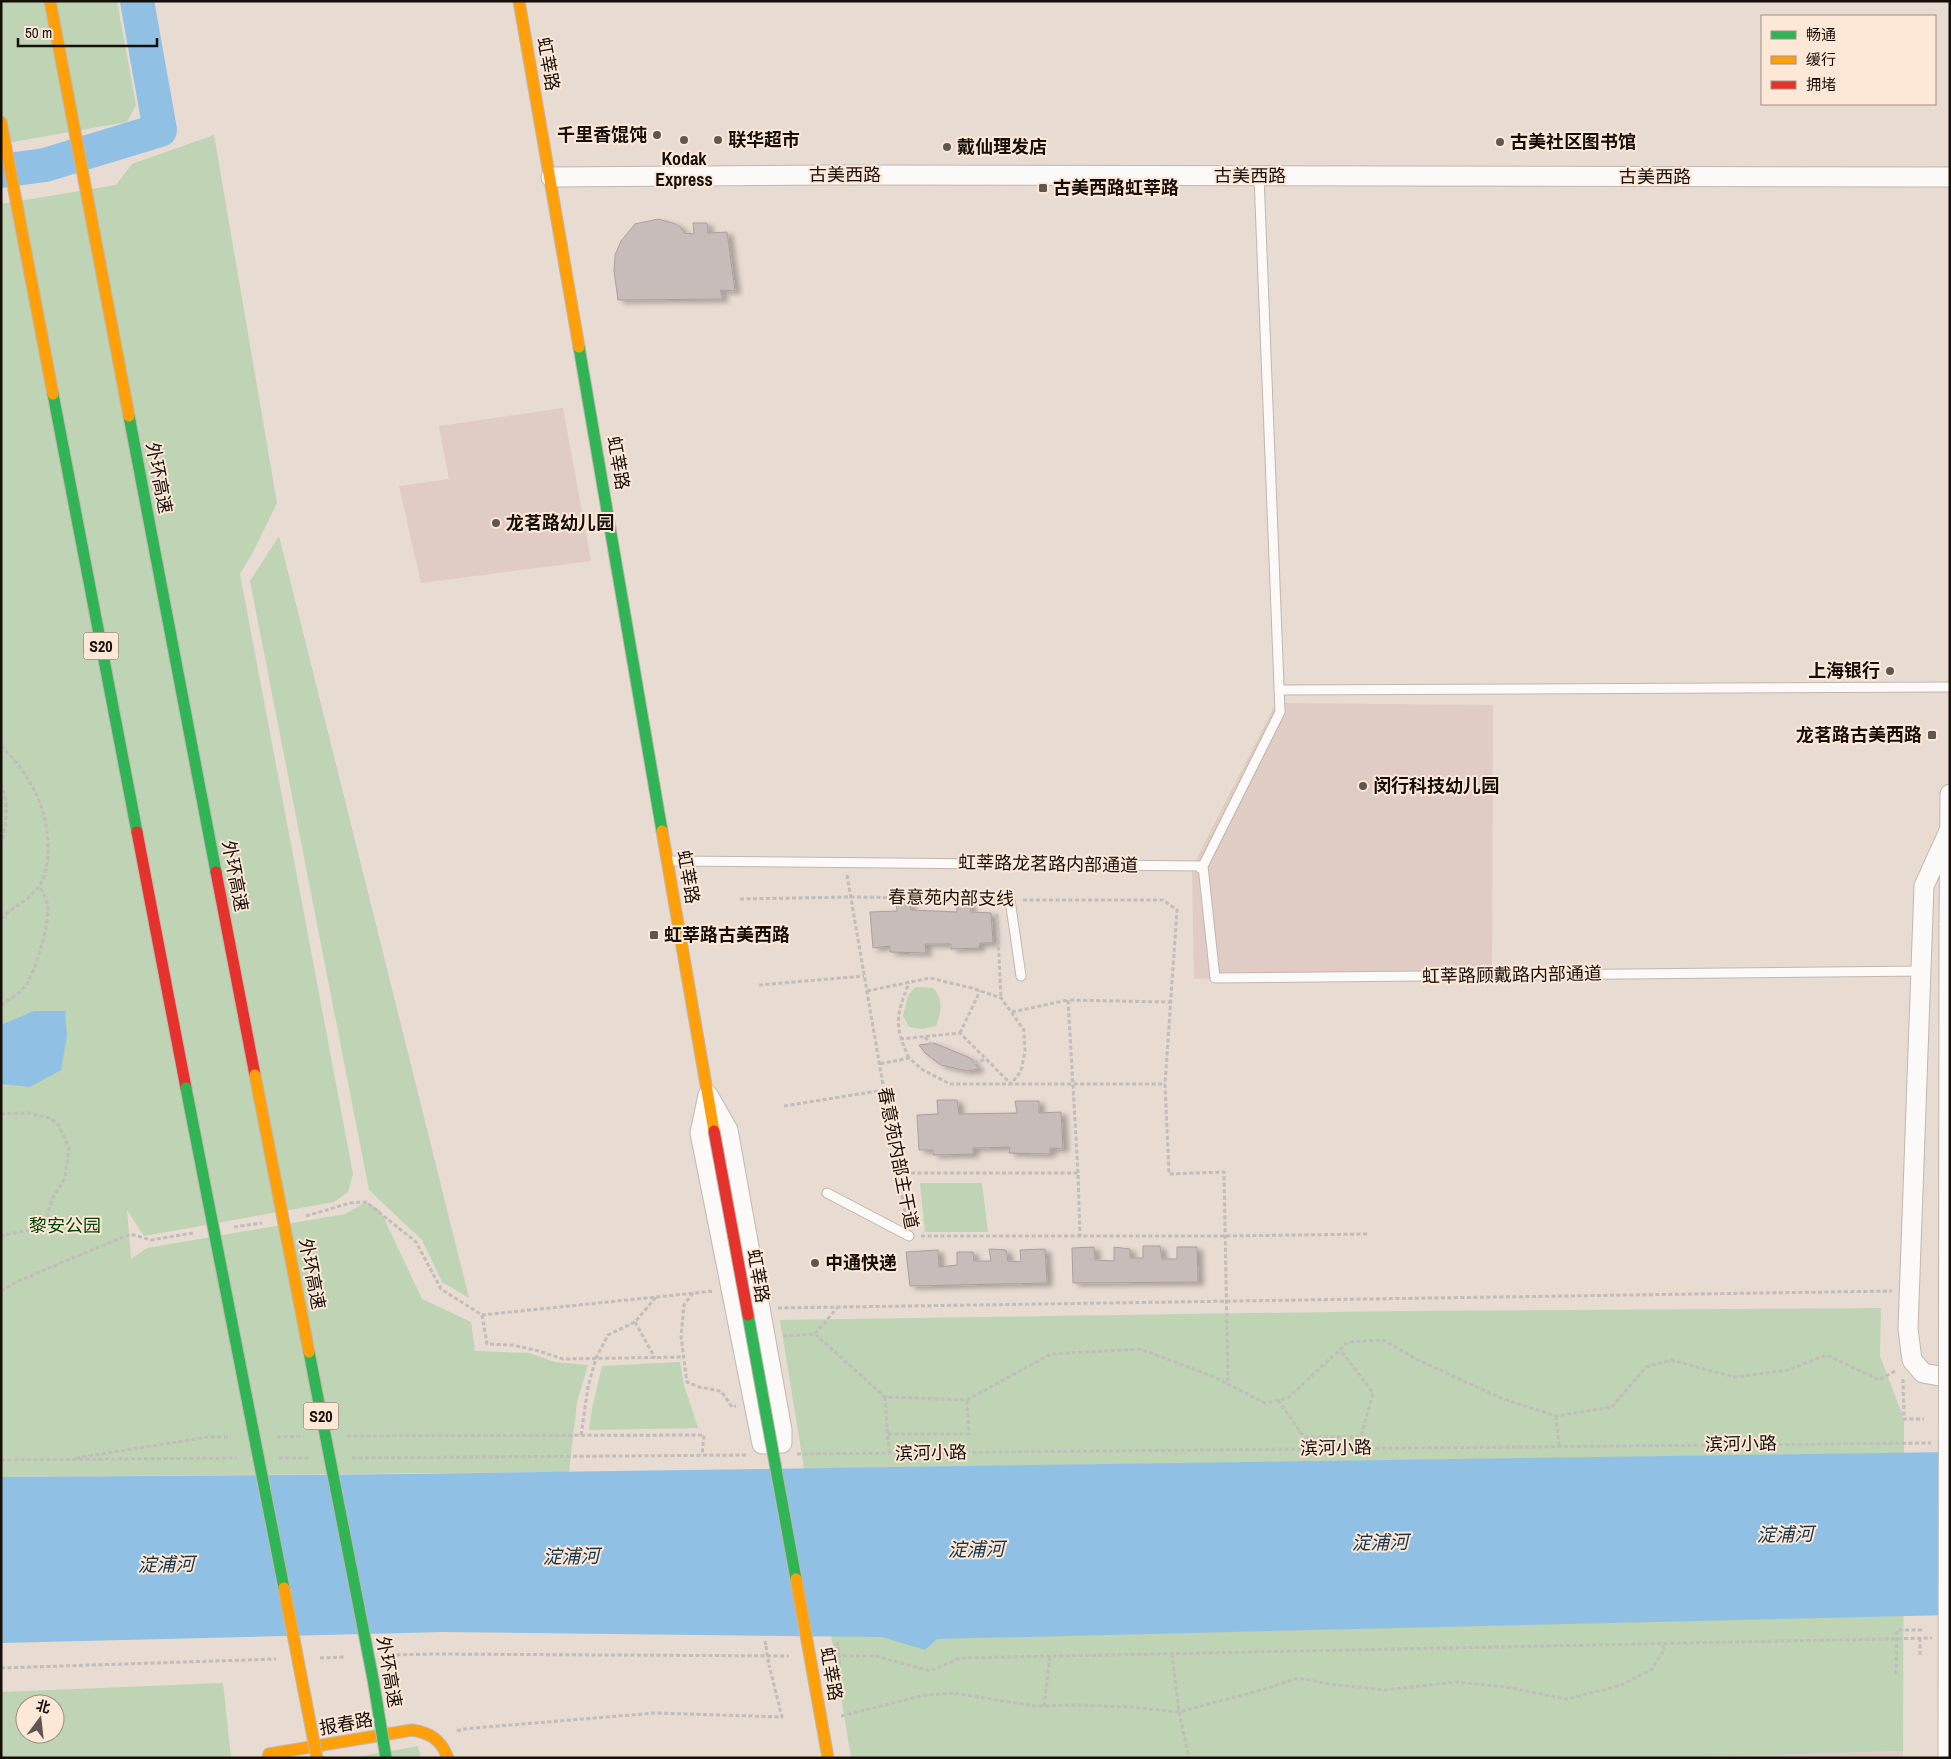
<svg xmlns="http://www.w3.org/2000/svg" width="1951" height="1759" viewBox="0 0 1951 1759" font-family="'Archivo Narrow','Noto Sans SC',sans-serif">
<style>
.education{fill:#e0ccc5}
.green{fill:#bfd3b5;fill-rule:evenodd}
.water{fill:#90c0e3}
.lines{fill:none;stroke-linecap:round;stroke-linejoin:round}
.river{stroke:#90c0e3;stroke-width:34}
.building{fill:#c7bcba;stroke:#aaa09e;filter:url(#shadow)}
.lane-casing{stroke:#c0b7af;stroke-width:11}
.street-casing{stroke:#c0b7af;stroke-width:21}
.fast-casing{stroke:#c0b7af;stroke-width:13}
.slow-casing{stroke:#c0b7af;stroke-width:13}
.jam-casing{stroke:#c0b7af;stroke-width:13}
.path{stroke:#c1bdba;stroke-width:3;stroke-dasharray:4 2.5;stroke-linecap:butt}
.lane{stroke:#fbfaf8;stroke-width:9}
.street{stroke:#fbfaf8;stroke-width:19}
.fast{stroke:#30b455;stroke-width:11}
.slow{stroke:#ff9f0a;stroke-width:11}
.jam{stroke:#e5322d;stroke-width:11}
.street-bridge-casing{stroke:#c0b7af;stroke-width:21;stroke-linecap:butt}
.fast-bridge-casing{stroke:#c0b7af;stroke-width:13;stroke-linecap:butt}
.slow-bridge-casing{stroke:#c0b7af;stroke-width:13;stroke-linecap:butt}
.jam-bridge-casing{stroke:#c0b7af;stroke-width:13;stroke-linecap:butt}
.path-bridge{stroke:#c1bdba;stroke-width:3;stroke-dasharray:4 2.5;stroke-linecap:butt}
.street-bridge{stroke:#fbfaf8;stroke-width:19}
.fast-bridge{stroke:#30b455;stroke-width:11}
.slow-bridge{stroke:#ff9f0a;stroke-width:11}
.jam-bridge{stroke:#e5322d;stroke-width:11}
.poi-dot{fill:#5e564f;stroke:#fde7d6;stroke-width:2}
.labels{text-anchor:middle;stroke-width:4;stroke-linejoin:round;paint-order:stroke}
.shield{fill:#fde7d6;stroke:#5b4f46;stroke-width:1}
.shield-label{font-size:16px;font-weight:bold;fill:#150e09}
.street-label{font-size:18px;fill:#150e09;stroke:#fde7d6}
.poi-label{font-size:18px;font-weight:bold;fill:#150e09;stroke:#fde7d6;text-anchor:start}
.park-label{font-size:18px;fill:#014507;stroke:#fde7d6}
.water-label{font-size:19px;font-style:italic;fill:#16354c;stroke:#fde7d6}
</style>
<defs>
<filter id="shadow"><feDropShadow dx="5.5" dy="3" stdDeviation="2.5" flood-color="#0004"/></filter>
</defs>
<rect width="100%" height="100%" fill="#e7dbd2"/>
<path class="education" d="M563,408L591,561L421,583L399,486L449,479L439,426Z
M1276,703L1493,705L1492,970L1194,979L1192,868Z
M1903,1751V1758H1668Z"/>
<path class="green" d="M1,1H117L136,105L127,122L1,144Z
M214,135L277,503L252,554L240,574L353,1174L348,1192L334,1202L144,1236L127,1210L131,1259L147,1248L345,1214L366,1202L380,1210L422,1299L471,1322L475,1351L529,1353L555,1362L588,1365L577,1402L569,1472L1,1477V204L116,185L132,164Z
M279,536L469,1298L442,1282L422,1240L369,1190L250,581Z
M916,987L933,988C944,999 941,1013 936,1026L922,1029L909,1027L903,1016L908,995Z
M920,1183H982L988,1232H925Z
M1881,1308L1880,1356L1904,1419L1903,1751L1668,1758H851L780,1320L1401,1311Z
M680,1362L684,1385L698,1428L589,1430L592,1409L602,1366Z
M223,1683L231,1758H1V1692ZM25,1704H55V1734H25Z
M418,1746L421,1758H352Z"/>
<path class="water" d="M34,1011H65L67,1035L61,1070L30,1087L1,1084V1025Z
M1950,1452V1615L937,1639L925,1650L882,1637L444,1632L1,1643V1477L411,1474Z"/>
<g class="lines">
<path class="river" d="M1,171L45,165L160,130L137,1"/>
</g>
<path class="building" d="M658,219L676,224L682,229L684,233L694,234L693,223H707L708,233L727,232L735,291L720,290L723,299L618,300L614,271L615,255L621,241L635,224Z
M896,902H910L911,910L957,912L956,902H970L971,912L991,913L993,943H980L979,948L951,949V944H925L926,953L890,952V946L873,948L870,912L897,911Z
M934,1043L970,1058L979,1069L967,1071L941,1065L925,1053L919,1045Z
M937,1100H957L959,1114L1017,1113L1015,1101H1039V1113L1061,1112L1063,1149L1050,1148V1154L1009,1153L1010,1147L973,1148V1154L933,1155V1150H919L917,1115L938,1114Z
M1143,1246H1160L1162,1259H1177V1247H1197L1198,1282L1073,1283L1072,1248L1094,1247L1095,1260L1114,1261V1247L1130,1249V1258H1143Z
M989,1249L1006,1250L1008,1261L1021,1262L1020,1250L1045,1249L1047,1283L910,1286L906,1252L938,1250L939,1267L957,1265V1252H973L974,1261H991Z"/>
<g class="lines">
<defs>
<path id="lane" d="M1279,690L1950,687
M671,861L1203,866L1280,712L1259,176
M1200,868L1203,866L1215,978L1921,971
M1010,900L1021,976
M827,1193L909,1236"/>
<path id="street" d="M551,177L830,175L1950,177
M1949,831L1924,886L1908,1329L1912,1360L1923,1373L1950,1378
M1949,925L1950,794
M708,1095L728,1130L782,1430V1443L762,1444L700,1133Z"/>
<path id="fast" d="M579,347L662,831
M53,394L137,832
M129,416L216,872"/>
<path id="slow" d="M50,1L129,416
M519,1L579,347
M1,122L53,394
M662,831L714,1131
M268,1758L269,1754L412,1730C431,1733 441,1740 448,1758"/>
<path id="jam" d="M137,832L186,1088
M216,872L255,1075"/>
</defs>
<use href="#lane" class="lane-casing"/>
<use href="#street" class="street-casing"/>
<use href="#fast" class="fast-casing"/>
<use href="#slow" class="slow-casing"/>
<use href="#jam" class="jam-casing"/>
<path class="path" d="M1,746C31,775 49,810 48,852C48,863 45,876 39,886C30,900 12,907 1,919
M1,784C9,805 7,823 1,844
M847,875L906,1219
M740,899L850,897L997,899
M1023,900H1163L1177,910L1165,1084L1169,1174L1224,1172L1228,1384
M997,914L1001,998
M759,985L864,976
M867,991L930,978L972,988L1001,998L1024,1030L1025,1051L1021,1071L1011,1084H950L923,1070L909,1058L879,1064
M1,1005C9,1000 20,993 26,985C35,972 52,918 47,903C46,897 42,891 39,886
M1012,1012L1068,1000
M960,1033L980,991
M925,1037C940,1057 960,1071 986,1059
M900,1039L960,1033L1011,1084H1165
M909,1058C894,1026 896,1015 909,983
M784,1106L884,1090
M1,1114L28,1113L50,1118L58,1124L69,1148L65,1178L52,1199L46,1220L33,1229L1,1236
M898,1173H1078L1080,1237
M1078,1173L1068,1000L1170,1002
M306,1216L350,1203L366,1202L416,1242L441,1289L482,1315L714,1291
M234,1227L262,1223
M921,1236H1225L1369,1234
M1,1291L18,1281L130,1234L151,1240L193,1233
M693,1293L684,1305L681,1337L687,1382L699,1387L721,1391L732,1407L736,1406
M778,1308L1892,1291
M482,1315L487,1344L512,1345L539,1351L563,1359L684,1357
M635,1322L655,1358
M815,1334L837,1308
M783,1336L815,1334L885,1397L967,1400L1051,1354L1140,1349L1212,1376L1265,1403L1288,1398L1348,1342L1383,1340L1418,1360L1503,1399L1556,1416L1612,1407L1646,1367L1671,1360L1734,1377L1788,1370L1827,1355L1879,1380L1897,1370
M1903,1379L1904,1419H1924
M885,1397L889,1453
M1278,1400L1304,1437H1361L1373,1393L1340,1349
M1556,1416L1559,1446
M888,1434H969L967,1400
M581,1435L588,1387L596,1358L608,1335L635,1322L657,1296
M347,1436L704,1435L702,1455
M277,1437L304,1436
M797,1454L1931,1443
M76,1458L208,1437H231
M279,1458H308
M352,1458L748,1455
M1,1460L236,1458
M1920,1638V1656
M765,1641L766,1646
M837,1642L838,1647
M1172,1654L1179,1712L1189,1758
M390,1655L433,1654L789,1656
M830,1656H876L930,1671L960,1658L1932,1638
M320,1658L346,1657
M840,1666V1693
M1,1668L276,1659
M1044,1706L1050,1657
M841,1716L925,1695L954,1693L1034,1706L1079,1705L1130,1707L1179,1712L1268,1688L1298,1678L1330,1684L1385,1690L1456,1682L1506,1687L1567,1699L1619,1686L1651,1670L1664,1650L1662,1643
M457,1731L463,1729L655,1713L782,1717L769,1665"/>
<use href="#lane" class="lane"/>
<use href="#street" class="street"/>
<use href="#fast" class="fast"/>
<use href="#slow" class="slow"/>
<use href="#jam" class="jam"/>
<defs>
<path id="street-bridge" d="M1948,1758L1949,925"/>
<path id="fast-bridge" d="M186,1088L284,1588
M748,1315L796,1579
M309,1352L373,1679L386,1758"/>
<path id="slow-bridge" d="M255,1075L309,1352
M796,1579L828,1758
M284,1588L317,1758"/>
<path id="jam-bridge" d="M714,1131L748,1315"/>
</defs>
<use href="#street-bridge" class="street-bridge-casing"/>
<use href="#fast-bridge" class="fast-bridge-casing"/>
<use href="#slow-bridge" class="slow-bridge-casing"/>
<use href="#jam-bridge" class="jam-bridge-casing"/>
<path class="path-bridge" d="M766,1646L769,1665
M838,1647L840,1666
M1896,1674L1897,1630H1924"/>
<use href="#street-bridge" class="street-bridge"/>
<use href="#fast-bridge" class="fast-bridge"/>
<use href="#slow-bridge" class="slow-bridge"/>
<use href="#jam-bridge" class="jam-bridge"/>
</g>
<g class="poi-dot">
<circle cx="657" cy="135" r="5"/>
<circle cx="684" cy="140" r="5"/>
<circle cx="718" cy="140" r="5"/>
<circle cx="1500" cy="142" r="5"/>
<circle cx="947" cy="147" r="5"/>
<rect x="1038" y="183" width="10" height="10" rx="2.5"/>
<circle cx="496" cy="523" r="5"/>
<circle cx="1890" cy="671" r="5"/>
<rect x="1927" y="730" width="10" height="10" rx="2.5"/>
<circle cx="1363" cy="786" r="5"/>
<rect x="649" y="930" width="10" height="10" rx="2.5"/>
<circle cx="815" cy="1263" r="5"/>
</g>
<g class="labels">
<g class="shield">
<rect x="83.5" y="632.5" width="35" height="27" rx="4"/>
<rect x="303.5" y="1402.5" width="35" height="27" rx="4"/>
</g>
<g class="shield-label">
<text x="101" y="652">S20</text>
<text x="321" y="1422">S20</text>
</g>
<g class="street-label">
<text transform="translate(548 64) rotate(80)" y="6">虹莘路</text>
<text x="845" y="181">古美西路</text>
<text x="1250" y="182">古美西路</text>
<text x="1655" y="183">古美西路</text>
<text transform="translate(618 463) rotate(80)" y="6">虹莘路</text>
<text transform="translate(159 478) rotate(79)" y="6">外环高速</text>
<text transform="translate(1048 864) rotate(1)" y="6">虹莘路龙茗路内部通道</text>
<text transform="translate(235 876) rotate(79)" y="6">外环高速</text>
<text transform="translate(688 877) rotate(80)" y="6">虹莘路</text>
<text transform="translate(951 898) rotate(1)" y="6">春意苑内部支线</text>
<text transform="translate(1512 975) rotate(-1)" y="6">虹莘路顾戴路内部通道</text>
<text transform="translate(898 1158) rotate(79)" y="6">春意苑内部主干道</text>
<text transform="translate(312 1274) rotate(79)" y="6">外环高速</text>
<text transform="translate(758 1276) rotate(80)" y="6">虹莘路</text>
<text transform="translate(1741 1444) rotate(-1)" y="6">滨河小路</text>
<text transform="translate(1336 1448) rotate(-1)" y="6">滨河小路</text>
<text transform="translate(931 1453) rotate(-1)" y="6">滨河小路</text>
<text transform="translate(389 1672) rotate(80)" y="6">外环高速</text>
<text transform="translate(831 1674) rotate(80)" y="6">虹莘路</text>
<text transform="translate(346 1724) rotate(-10)" y="6">报春路</text>
</g>
<g class="poi-label">
<text x="647" y="141" text-anchor="end">千里香馄饨</text>
<text x="728" y="146">联华超市</text>
<text x="1510" y="148">古美社区图书馆</text>
<text x="957" y="153">戴仙理发店</text>
<text x="684" y="165" text-anchor="middle">Kodak<tspan x="684" dy="21">Express</tspan></text>
<text x="1053" y="194">古美西路虹莘路</text>
<text x="506" y="529">龙茗路幼儿园</text>
<text x="1880" y="677" text-anchor="end">上海银行</text>
<text x="1922" y="741" text-anchor="end">龙茗路古美西路</text>
<text x="1373" y="792">闵行科技幼儿园</text>
<text x="664" y="941">虹莘路古美西路</text>
<text x="825" y="1269">中通快递</text>
</g>
<g class="park-label">
<text x="65" y="1232">黎安公园</text>
</g>
<g class="water-label">
<text transform="translate(1785 1534) rotate(-1)" y="7">淀浦河</text>
<text transform="translate(1380 1542) rotate(-1)" y="7">淀浦河</text>
<text transform="translate(976 1549) rotate(-1)" y="7">淀浦河</text>
<text transform="translate(571 1556) rotate(-1)" y="7">淀浦河</text>
<text transform="translate(166 1564) rotate(-1)" y="7">淀浦河</text>
</g>
</g>
<rect width="1951" height="1759" fill="none" stroke="#150e09" stroke-width="5"/>
<rect x="1761" y="15" width="175" height="90" fill="#fde7d6" stroke="#a09084"/>
<rect x="1771" y="31" width="25" height="8" fill="#30b455" stroke="#a09084"/>
<text x="1806" y="40" font-size="15" fill="#150e09">畅通</text>
<rect x="1771" y="56" width="25" height="8" fill="#ff9f0a" stroke="#a09084"/>
<text x="1806" y="65" font-size="15" fill="#150e09">缓行</text>
<rect x="1771" y="81" width="25" height="8" fill="#e5322d" stroke="#a09084"/>
<text x="1806" y="90" font-size="15" fill="#150e09">拥堵</text>
<g transform="translate(40 1719) rotate(15)"><circle r="24" fill="#fde7d6" stroke="#a09084"/>
<path d="M0-4L9 19L0 12L-9 19Z" fill="#5e564f"/>
<text y="-8" font-size="14" font-weight="bold" text-anchor="middle" fill="#150e09">北</text>
</g>
<path d="M18 38v8h139v-8" fill="none" stroke="#150e09" stroke-width="2.5"/>
<text x="25" y="38" font-size="15" fill="#150e09" stroke="#fde7d6" stroke-width="4" paint-order="stroke">50 m</text>
</svg>
